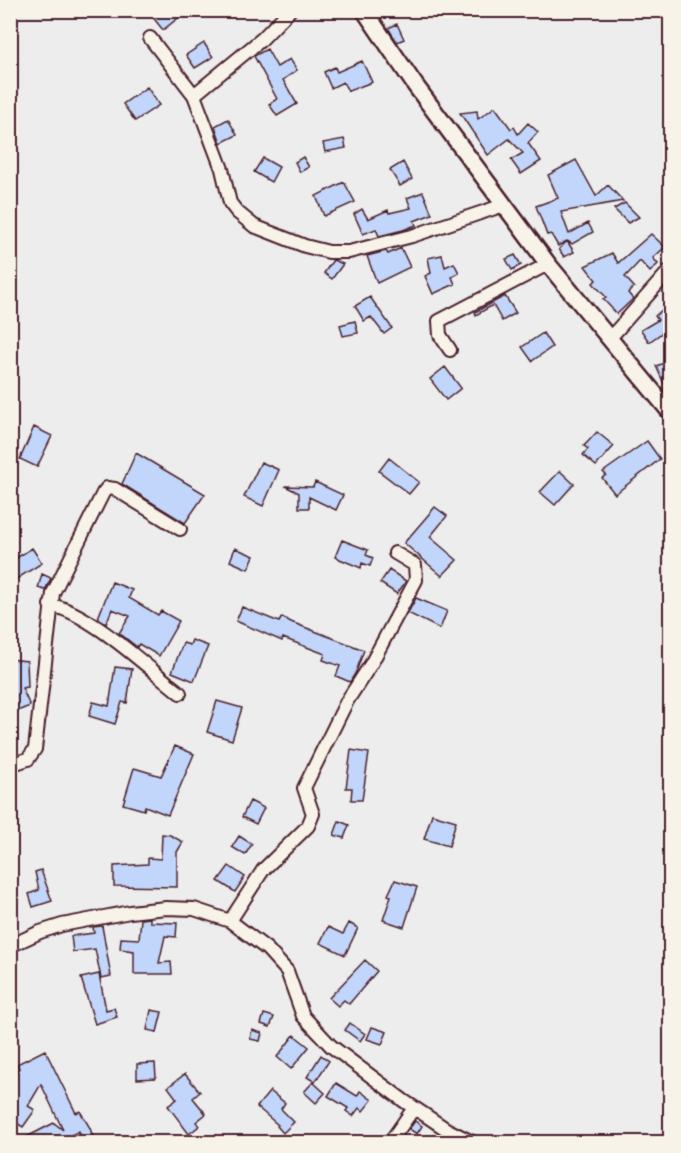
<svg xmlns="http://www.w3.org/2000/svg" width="681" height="1153" viewBox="0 0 681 1153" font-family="'Balsamiq Sans',sans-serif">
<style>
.building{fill:#c1d6fa;stroke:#4a1f2b;stroke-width:1.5}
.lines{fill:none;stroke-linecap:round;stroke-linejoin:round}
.minor-casing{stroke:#4a1f2b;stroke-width:16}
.tertiary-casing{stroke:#4a1f2b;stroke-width:20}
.minor{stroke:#f7f3e8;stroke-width:12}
.tertiary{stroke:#f7f3e8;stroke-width:15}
</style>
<rect width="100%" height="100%" fill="#ecedec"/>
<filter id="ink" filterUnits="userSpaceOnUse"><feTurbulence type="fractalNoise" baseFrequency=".0167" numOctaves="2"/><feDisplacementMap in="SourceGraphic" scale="12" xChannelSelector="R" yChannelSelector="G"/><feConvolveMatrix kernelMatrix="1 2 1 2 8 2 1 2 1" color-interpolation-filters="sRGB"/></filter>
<g filter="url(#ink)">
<path class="building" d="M147,10H172L178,18L163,30Z
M397,24L404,39L397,42L388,28Z
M204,43L213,57L195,68L186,55Z
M267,49L277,67L290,59L297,70L283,80L297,104L277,116L269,104L277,99L254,56Z
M362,61L372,82L348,91L343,82L331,88L324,72L335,67L337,72Z
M147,87L159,105L135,121L123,104Z
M495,107L511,129L514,127L518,134L528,123L538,132L528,143L541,161L521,174L511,160L523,153L509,139L488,155L460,113L477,111L478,119Z
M228,119L237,135L221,143L215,126Z
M344,139L346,148L325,152L323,143Z
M303,157L309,167L300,172L295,162Z
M263,158L279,167L271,182L254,172Z
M576,160L596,196L608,185L623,201L561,212L569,234L588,223L593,232L572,244L567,241L574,252L564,257L559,249L567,241L558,246L551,234L547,235L536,206L558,198L548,175Z
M403,162L412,179L400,186L390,170Z
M344,182L355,202L324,216L316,196Z
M423,192L432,214L414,221L416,225L403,230L379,236L376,229L363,234L354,214L362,209L368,219L388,210L389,213L411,208L407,198Z
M625,203L639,217L628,223L614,209Z
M651,234L665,247L653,258L658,264L650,272L640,261L625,277L634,287L628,293L633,299L617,314L603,299L606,297L593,283L596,280L585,266L612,253L618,263Z
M401,248L410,267L377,283L367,256L386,251L388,254Z
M442,255L445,267L454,263L459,273L452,277L455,284L433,294L425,276L431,273L428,258Z
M515,255L521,265L512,270L506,259Z
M333,260L343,264L332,279L324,273Z
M505,296L516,313L502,321L493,305L476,315L475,312Z
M370,297L392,328L384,334L371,317L364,321L355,306Z
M665,307L670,314V327L649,342L641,330L658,320L655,316Z
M355,321L358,333L343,336L340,325Z
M543,333L552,347L532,361L522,347Z
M670,361V397L656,366Z
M445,367L461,388L446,400L430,379Z
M34,427L52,436L37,467L20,459Z
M597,432L614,446L596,466L583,455L588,449L584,446Z
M647,441L660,459L615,494L602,478L606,475L603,472Z
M136,453L205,494L185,523L122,484Z
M389,458L419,482L409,494L379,471Z
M261,462L279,470L263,506L244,497Z
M560,471L574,484L555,505L540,492Z
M315,482L343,495L336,510L309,497V508H299V493L285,486L313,487Z
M435,507L447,516L430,537L457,560L442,576L404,543Z
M342,540L368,550L366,555L373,558L370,566L362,563L361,568L335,557Z
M32,548L42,563L10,583V562Z
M235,548L254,556L248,569L230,561Z
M389,570L406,581L397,594L380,583Z
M42,574L51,578L45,590L38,588Z
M112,582L132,590L129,598L158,615L161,611L179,621L159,656L139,644L137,647L119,633L130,616L112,609L106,624L98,618Z
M416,598L447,611L440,629L408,613Z
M242,607L279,622L282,617L291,622L364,650L356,672L350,682L336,676L340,666L323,660L325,654L283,638L282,641L236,621Z
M192,640L208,646L194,681L172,672L183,643L190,645Z
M10,659L27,661L28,687L22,688L30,706L10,714Z
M115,667L132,669L127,703L122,702L115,724L89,716L93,702L109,706Z
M217,701L242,708L232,740L207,732Z
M175,746L194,754L168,815L145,806L144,810L123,804L134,768L161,776Z
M351,750L369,753L362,800H351L352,788H346Z
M250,801L264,808L256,824L242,817Z
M432,814L456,821L449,846L424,839Z
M339,821L349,825L344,838L334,835Z
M162,834L170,835L183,842L177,852V887L114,886V866L148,864V858L161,859Z
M239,836L252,844L245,855L232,847Z
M229,866L245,877L235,892L218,881Z
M41,870L52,901L33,907L29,894L39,890L35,872Z
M395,880L417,887L404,927L383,920L391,896L388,895Z
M150,918V922L177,923L176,937L165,936L159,963L171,962L172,974H134V951L120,949L121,938L139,939L141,919Z
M349,923L358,928L345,955L320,943L328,927L343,934Z
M102,926L111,976L101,978L95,949L73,952L71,936L94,933L93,927Z
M365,960L377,971L349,1004L344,1000L338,1006L329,998Z
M99,974L106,1010L114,1008L117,1017L95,1024L81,978Z
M151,1010L162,1012L157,1032L147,1030Z
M264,1014L274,1017L270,1027L261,1024Z
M350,1023L365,1034L360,1041L345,1030Z
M372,1027L387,1032L382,1044L367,1039Z
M252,1030L262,1033L260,1041L250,1039Z
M294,1035L309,1047L291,1069L277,1057Z
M45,1050L76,1113L80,1111L90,1128L95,1143H83L79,1131L56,1143H15L54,1123L63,1130L41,1084L28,1106L35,1110L23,1127L10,1119V1082L19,1068L17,1064Z
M321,1055L329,1061L315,1082L307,1077Z
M155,1063L156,1078L137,1079V1064Z
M185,1074L200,1092L193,1098L206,1114L196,1122L199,1126L189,1134L168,1106L177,1099L168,1087Z
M313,1082L325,1093L316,1103L304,1092Z
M336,1083L357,1096L360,1091L372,1100L363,1111L359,1108L353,1116L346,1111L348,1108L328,1096Z
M270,1091L285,1103L281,1109L294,1122L283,1133L277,1126L278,1125L257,1107Z
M415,1121L422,1126L417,1134L409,1129Z"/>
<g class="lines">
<defs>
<path id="minor" d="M150,38L194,95L222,169L230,203L237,212L254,226L305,246L329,252H349L412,236L504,205
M194,95L262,39L290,10
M610,338L670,270
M450,350L440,335L439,321L548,264
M50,605C88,611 148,668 180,693
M10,765L28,759L35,749L53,593L103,493L107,488L115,489L180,529
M230,921L263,870L308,826L313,814L304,788L347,701L371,664L416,580L415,565L395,553
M10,946L40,932L62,925L130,912L166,908L194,909L230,921L267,949L287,971L303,1016L331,1046L404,1101L446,1129L472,1142
M390,1142L414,1108"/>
<path id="tertiary" d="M364,10L415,85L548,264L670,412"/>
</defs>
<use href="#minor" class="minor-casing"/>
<use href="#tertiary" class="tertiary-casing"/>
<use href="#minor" class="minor"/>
<use href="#tertiary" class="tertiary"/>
</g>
</g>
<rect width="681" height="1153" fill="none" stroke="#f7f3e8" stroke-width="36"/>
<rect x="18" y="18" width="645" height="1117" fill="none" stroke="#4a1f2b" stroke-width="2" filter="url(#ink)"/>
</svg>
